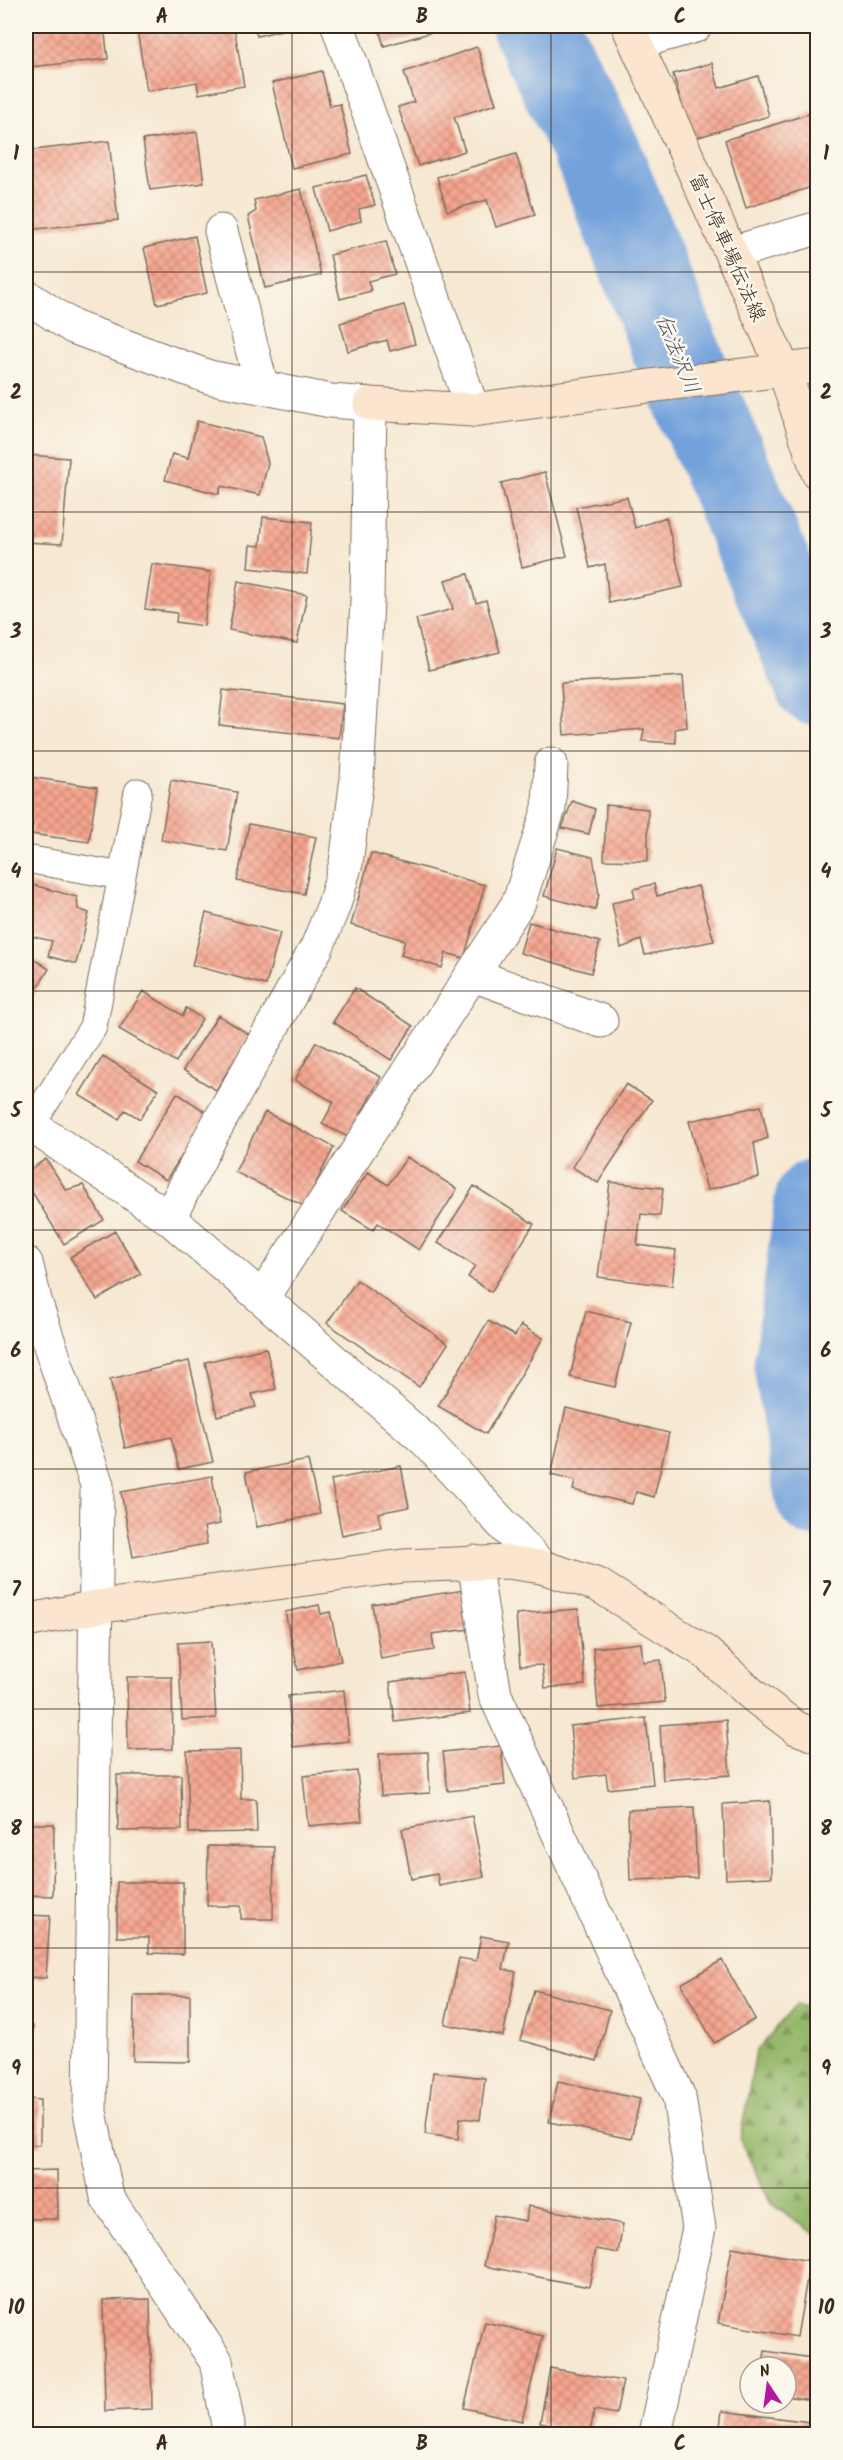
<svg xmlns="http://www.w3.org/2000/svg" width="843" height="2460" viewBox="0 0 843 2460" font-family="Kalam,'Klee One',sans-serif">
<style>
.forest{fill:url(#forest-firs);stroke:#687144;stroke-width:1.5}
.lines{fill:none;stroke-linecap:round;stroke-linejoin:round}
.river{stroke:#72a1db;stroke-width:87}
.building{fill:url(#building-cross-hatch)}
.lane-casing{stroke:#7c6c5d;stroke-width:29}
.street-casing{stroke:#7c6c5d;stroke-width:35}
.secondary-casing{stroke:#7c6c5d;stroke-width:35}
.lane{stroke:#fff;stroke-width:27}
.street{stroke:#fff;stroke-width:33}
.secondary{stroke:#fbe5cf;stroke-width:33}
.grid{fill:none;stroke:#3b2a1e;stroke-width:1.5;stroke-opacity:0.55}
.labels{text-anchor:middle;stroke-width:5;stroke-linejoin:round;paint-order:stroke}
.street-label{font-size:20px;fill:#3b2a1e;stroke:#fbf7ec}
.water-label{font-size:21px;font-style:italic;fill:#4e5460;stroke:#fbf7ec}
.neatline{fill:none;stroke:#3b2a1e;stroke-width:2}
.grid-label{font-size:20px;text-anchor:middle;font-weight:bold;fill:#3b2a1e}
</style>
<defs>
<pattern id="forest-firs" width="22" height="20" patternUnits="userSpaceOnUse" patternTransform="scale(1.5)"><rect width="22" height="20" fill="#96b86b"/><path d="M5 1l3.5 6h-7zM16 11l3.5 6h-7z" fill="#7c9657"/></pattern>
<pattern id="building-cross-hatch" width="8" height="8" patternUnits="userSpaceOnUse" patternTransform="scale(1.5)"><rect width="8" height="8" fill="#f6a690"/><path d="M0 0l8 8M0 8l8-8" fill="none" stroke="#c88775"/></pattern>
</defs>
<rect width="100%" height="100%" fill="#fbf7ec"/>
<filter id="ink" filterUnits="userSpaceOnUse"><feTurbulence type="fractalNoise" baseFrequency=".0167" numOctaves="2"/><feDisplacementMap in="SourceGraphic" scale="12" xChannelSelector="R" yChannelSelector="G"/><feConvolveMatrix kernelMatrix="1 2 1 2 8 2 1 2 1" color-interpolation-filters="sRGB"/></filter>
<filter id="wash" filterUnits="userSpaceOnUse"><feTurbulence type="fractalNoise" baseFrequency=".008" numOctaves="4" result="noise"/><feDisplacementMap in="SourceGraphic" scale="24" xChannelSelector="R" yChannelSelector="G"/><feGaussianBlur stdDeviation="1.35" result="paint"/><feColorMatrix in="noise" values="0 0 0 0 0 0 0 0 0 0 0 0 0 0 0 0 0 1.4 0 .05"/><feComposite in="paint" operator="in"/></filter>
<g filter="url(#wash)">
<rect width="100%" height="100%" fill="#f6e8d2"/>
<path class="forest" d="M797,2004L817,2012V2235L771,2204L740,2139L756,2051Z"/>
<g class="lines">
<path class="river" d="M535,26L599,156L675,348L818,683
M818,1201L797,1365L818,1494"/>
</g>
<g id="blocks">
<path class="building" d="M26,26H104L108,59L29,67Z
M166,26H234L244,86L199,94L197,82L147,91L137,30Z
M254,26H281L282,30L257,36Z
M378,26H454L384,46Z
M477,47L496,104L454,117L465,151L418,166L398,107L414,102L404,72Z
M712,63L719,88L758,76L769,116L692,139L673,74Z
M322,71L330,106L340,104L352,154L292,168L272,83Z
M818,111V185L746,208L725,140Z
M197,132L204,183L150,190L143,140Z
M109,141L118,220L28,230L26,203V151Z
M516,154L535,215L496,227L487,200L447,211L437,177Z
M366,175L375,205L359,209L361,221L327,231L316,188Z
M301,189L321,275L265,288L248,216L256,211L254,200Z
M195,236L207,293L157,304L144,248Z
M386,241L395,274L368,281L371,291L340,299L330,255Z
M404,305L415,344L390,351L387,340L348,351L340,323Z
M197,421L261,437L268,463L260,495L221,486L219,494L165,480L172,454L188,458Z
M26,455L69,458L62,544L26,542Z
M545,472L567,556L522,567L501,483Z
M627,497L635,528L666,517L683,587L609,603L605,564L590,568L576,507Z
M263,517L312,522L307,574L248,568L250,545L260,546Z
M152,564L211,572L204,626L176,622L177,613L145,609Z
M468,574L476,603L486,600L500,652L429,670L416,619L453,609L445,580Z
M238,581L307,595L297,643L229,630Z
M683,676L687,727L675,729L676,743L642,741L644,729L564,735L561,683Z
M223,690L343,704L339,738L219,725Z
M29,777L97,787L89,842L31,834L33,824L26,822Z
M171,780L237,792L227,851L161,840Z
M572,801L595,809L589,834L562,828Z
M606,805L648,809V861L604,860Z
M249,824L316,837L304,894L237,881Z
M557,848L593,857L599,895L595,910L544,896Z
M371,853L485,885L464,958L446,953L442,968L401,955L405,940L351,925Z
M26,883L77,897L78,909L89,913L76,964L48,956L52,941L26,935Z
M654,884L657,896L698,886L714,941L645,955L641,940L621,948L612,903L635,898L633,889Z
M206,913L280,933L266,985L192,965Z
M529,922L600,942L591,973L520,953Z
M26,954L49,969L26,1007Z
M355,988L413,1026L391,1060L333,1022Z
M143,991L183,1016L186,1008L202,1019L176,1062L119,1029Z
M218,1015L250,1035L216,1090L183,1070Z
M316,1042L381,1077L348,1137L322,1124L334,1102L295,1080Z
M103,1056L158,1090L140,1119L125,1110L119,1119L79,1095Z
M626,1084L652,1100L598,1183L572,1167Z
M177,1093L209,1114L166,1180L135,1161Z
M761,1106L768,1138L754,1143L759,1177L707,1190L689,1121Z
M265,1112L334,1147L304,1206L235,1172Z
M407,1157L457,1189L419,1250L378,1223L373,1230L342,1211L368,1172L388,1185Z
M46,1159L66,1190L83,1185L104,1220L64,1244L26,1182V1172Z
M610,1182L663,1188L660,1216L641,1214L637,1245L676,1250L672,1286L598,1277Z
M474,1186L534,1224L491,1292L468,1277L475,1266L438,1243Z
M115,1231L141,1274L97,1300L70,1257Z
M357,1280L448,1344L419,1387L327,1323Z
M586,1311L631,1322L615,1387L570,1377Z
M488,1321L515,1336L521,1325L543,1338L486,1434L438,1406Z
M266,1348L276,1389L252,1394L256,1407L217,1416L205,1362Z
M189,1361L213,1462L179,1469L171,1437L125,1448L110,1379Z
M566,1408L669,1433L654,1497L636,1492L632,1504L573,1490L575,1481L551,1475Z
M308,1460L320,1514L257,1527L246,1472Z
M401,1466L409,1507L378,1513L381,1527L342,1535L331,1480Z
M212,1476L220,1524L204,1527L207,1544L133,1557L121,1492Z
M464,1590L470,1629L432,1634L434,1650L381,1659L372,1604Z
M319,1605L321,1614L330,1612L341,1661L298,1670L285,1612Z
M578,1609L585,1685L545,1688L542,1665L520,1666L516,1614Z
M211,1641L216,1718L182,1720L178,1643Z
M641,1643L643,1662L661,1660L665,1702L598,1708L593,1648Z
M465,1672L470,1713L395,1722L390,1682Z
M127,1677H172L173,1749L128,1750Z
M344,1690L349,1741L293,1747L288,1696Z
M646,1718L653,1784L608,1789L606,1774L575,1778L570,1726Z
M726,1720L730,1775L663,1780L660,1725Z
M501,1746L505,1785L448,1791L443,1752Z
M240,1750L241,1799H256L257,1832L189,1833L187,1751Z
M428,1752L430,1793L381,1796L379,1754Z
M357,1771L362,1821L308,1826L303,1776Z
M117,1775H181L182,1830L118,1831Z
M770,1801L772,1877L726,1879L723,1804Z
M694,1807L697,1878L630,1880L628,1810Z
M472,1816L484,1877L439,1886L437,1874L411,1879L402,1829Z
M26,1824H54L53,1896L26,1895Z
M208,1846L274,1847L273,1919H241V1906H207Z
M117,1882H183V1954L149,1953V1937H117Z
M26,1915L50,1916L46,1978L26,1977Z
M481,1936L509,1941L503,1969L516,1972L503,2036L445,2024L459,1958L476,1961Z
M722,1960L755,2019L714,2043L681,1984Z
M534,1990L610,2010L597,2061L520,2040Z
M134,1995H190V2062L133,2061Z
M26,2026H33L32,2076H26Z
M433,2072L485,2078L480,2120L460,2118L458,2139L425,2134Z
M558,2081L640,2099L631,2139L549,2122Z
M26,2099L40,2100V2145H26Z
M57,2170L58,2219H26V2171Z
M528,2206L623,2224L618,2253L596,2249L589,2287L484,2266L494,2215L526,2221Z
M732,2247L810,2261L797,2337L718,2323Z
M150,2299L152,2409L105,2411L103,2300Z
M485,2322L543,2336L522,2421L464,2408Z
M765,2351L818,2359V2401L786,2396V2367H762Z
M550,2368L623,2381L616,2414L594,2410L590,2433L540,2423Z
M722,2411L818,2423L817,2434H719Z"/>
</g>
</g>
<g filter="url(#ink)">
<use href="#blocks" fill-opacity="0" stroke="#7c6c5d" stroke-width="1.5"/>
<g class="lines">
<defs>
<path id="lane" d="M26,859L122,876
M31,1125L93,1027L138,792"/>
<path id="street" d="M338,26L473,410
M636,43L695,26
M221,231L262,387
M731,253L818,228
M26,296L73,327L209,377L331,401L370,404L367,602L357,778L346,863L334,905L317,947L210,1138L169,1218
M473,975L601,1021
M26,1122L169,1218L262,1298L426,1441L542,1567
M26,1263L36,1304L97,1485L90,2112L107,2197L216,2361L228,2425L226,2434
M262,1298L519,902L549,808L551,764
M474,1562L495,1695L679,2097L699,2228L655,2434"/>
<path id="secondary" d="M628,26L784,370L818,473
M370,404L473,410L657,385L818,366
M26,1621L96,1607L403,1566L507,1562L542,1567L598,1585L705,1652L755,1697L796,1728L818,1736"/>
</defs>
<use href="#lane" class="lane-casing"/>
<use href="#street" class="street-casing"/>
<use href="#secondary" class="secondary-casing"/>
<use href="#lane" class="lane"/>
<use href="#street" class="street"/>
<use href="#secondary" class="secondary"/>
</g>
</g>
<path class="grid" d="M292,26V2434M551,26V2434M26,272H818M26,512H818M26,751H818M26,991H818M26,1230H818M26,1469H818M26,1709H818M26,1948H818M26,2188H818"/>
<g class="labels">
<g class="street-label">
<text transform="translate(728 247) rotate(66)" y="7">富士停車場伝法線</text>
</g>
<g class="water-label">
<text transform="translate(678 354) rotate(68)" y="7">伝法沢川</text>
</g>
</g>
<rect width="843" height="2460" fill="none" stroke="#fbf7ec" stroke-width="66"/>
<g transform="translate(768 2385) rotate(347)"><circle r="28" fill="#fbf7ec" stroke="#aea59a" stroke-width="1.5"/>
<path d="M0-4.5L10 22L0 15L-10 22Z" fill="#b5179e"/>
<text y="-9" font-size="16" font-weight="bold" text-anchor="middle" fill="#3b2a1e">N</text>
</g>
<rect x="33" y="33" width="777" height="2394" class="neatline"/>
<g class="grid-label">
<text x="162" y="23">A</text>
<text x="422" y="23">B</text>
<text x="680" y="23">C</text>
<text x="16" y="160">1</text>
<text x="826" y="160">1</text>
<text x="16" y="399">2</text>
<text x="826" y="399">2</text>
<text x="16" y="638">3</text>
<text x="826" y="638">3</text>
<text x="16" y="878">4</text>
<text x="826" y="878">4</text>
<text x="16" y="1117">5</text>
<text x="826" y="1117">5</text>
<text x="16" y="1357">6</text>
<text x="826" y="1357">6</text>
<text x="16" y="1596">7</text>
<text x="826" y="1596">7</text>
<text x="16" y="1835">8</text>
<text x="826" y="1835">8</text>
<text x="16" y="2075">9</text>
<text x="826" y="2075">9</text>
<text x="16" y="2314">10</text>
<text x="826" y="2314">10</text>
<text x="162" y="2450">A</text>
<text x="422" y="2450">B</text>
<text x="680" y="2450">C</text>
</g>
</svg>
